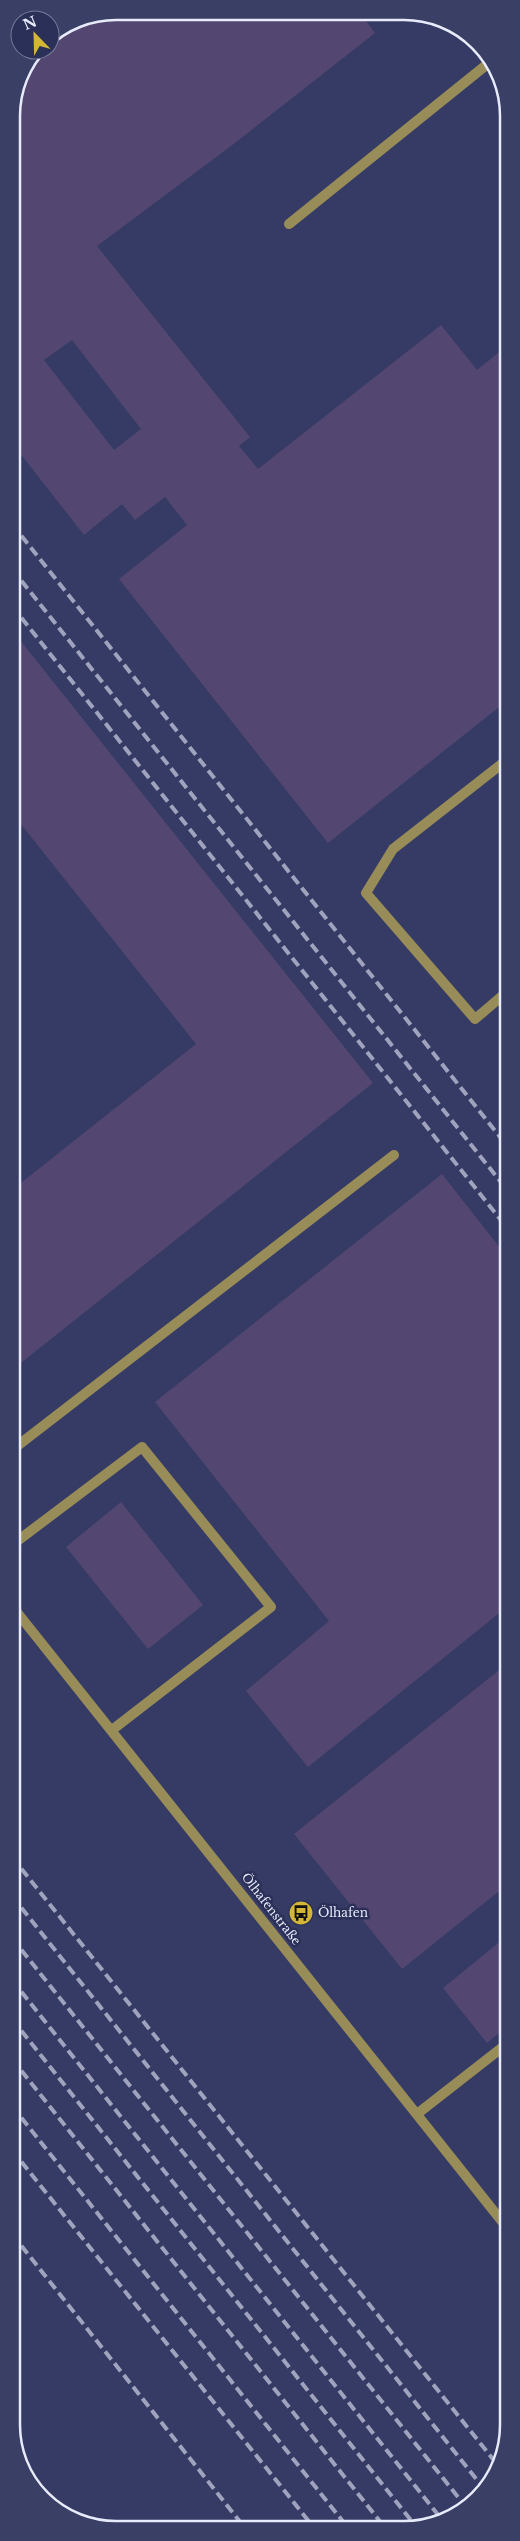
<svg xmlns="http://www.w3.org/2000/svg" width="520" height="2541" viewBox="0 0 520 2541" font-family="'Libre Baskerville',serif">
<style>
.building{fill:#534772;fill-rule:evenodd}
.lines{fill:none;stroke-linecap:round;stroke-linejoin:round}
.service{stroke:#988c58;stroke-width:10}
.minor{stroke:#988c58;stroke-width:10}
.rail{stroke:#9fa3bd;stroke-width:4;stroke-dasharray:10 5;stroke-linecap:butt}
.labels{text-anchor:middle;stroke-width:5;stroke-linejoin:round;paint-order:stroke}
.street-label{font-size:12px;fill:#e8ebfb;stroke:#2b3058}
.poi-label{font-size:12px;fill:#e8ebfb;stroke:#2b3058;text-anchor:start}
.rim{fill:none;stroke:#e8ebfb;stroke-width:2.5}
</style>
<rect width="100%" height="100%" fill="#353b64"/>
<path class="building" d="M116,11L360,13L375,33L231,146L97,246L250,437L239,446L258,469L441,325L477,370L508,345V700L328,843L119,579L187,525L165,497L135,520L122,504L84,535L12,443L11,109L19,76L37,50H50V37L76,19ZM72,340L141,429L114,450L44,360Z
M12,630L373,1083L12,1370V1190L196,1044L12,813Z
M442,1174L508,1258V1606L308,1767L246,1691L329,1621L155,1402Z
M12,1372L19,1381L12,1387Z
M121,1502L203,1605L148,1649L66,1547Z
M508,1663V1884L402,1969L294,1834Z
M508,1935V2026L487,2043L443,1988Z"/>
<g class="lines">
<path class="service" d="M289,224L490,62
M508,759L393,849L366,893L475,1019L508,991
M12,1450L394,1155
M12,1545L142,1447L271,1607L112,1730
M417,2114L508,2043"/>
<path class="minor" d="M12,1606L508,2229"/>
<path class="rail" d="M12,524L508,1147
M12,569L508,1191
M12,606L508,1229
M12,1857L496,2463
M12,1896L485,2490
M12,1938L466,2507
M12,1980L443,2521
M12,2019L418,2529
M12,2059L386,2529
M12,2106L349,2529
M12,2150L315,2529
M12,2234L245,2528"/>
</g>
<defs>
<symbol id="bus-disc" viewBox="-11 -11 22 22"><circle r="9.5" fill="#d3b635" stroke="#2b3058"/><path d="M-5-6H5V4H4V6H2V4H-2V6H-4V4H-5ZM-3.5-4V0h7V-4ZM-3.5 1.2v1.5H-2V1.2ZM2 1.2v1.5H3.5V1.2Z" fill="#111"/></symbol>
</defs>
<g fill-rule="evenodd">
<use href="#bus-disc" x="287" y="1899" width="28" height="28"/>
</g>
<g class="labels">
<g class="street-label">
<text transform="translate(271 1909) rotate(52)" y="4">Ölhafenstraße</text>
</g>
<g class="poi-label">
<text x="318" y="1917">Ölhafen</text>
</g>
</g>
<path d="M0 0H520V2541H0ZM116 20H404A96 96 0 0 1 500 116V2425A96 96 0 0 1 404 2521H116A96 96 0 0 1 20 2425V116A96 96 0 0 1 116 20Z" fill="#3a3f65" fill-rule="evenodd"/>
<path class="rim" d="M116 20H404A96 96 0 0 1 500 116V2425A96 96 0 0 1 404 2521H116A96 96 0 0 1 20 2425V116A96 96 0 0 1 116 20Z"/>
<g transform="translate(35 35) rotate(337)"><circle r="24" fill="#2b3058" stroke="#777b99"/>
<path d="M0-4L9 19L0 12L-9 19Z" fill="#d3b635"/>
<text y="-8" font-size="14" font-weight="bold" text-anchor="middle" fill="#e8ebfb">N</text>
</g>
</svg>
